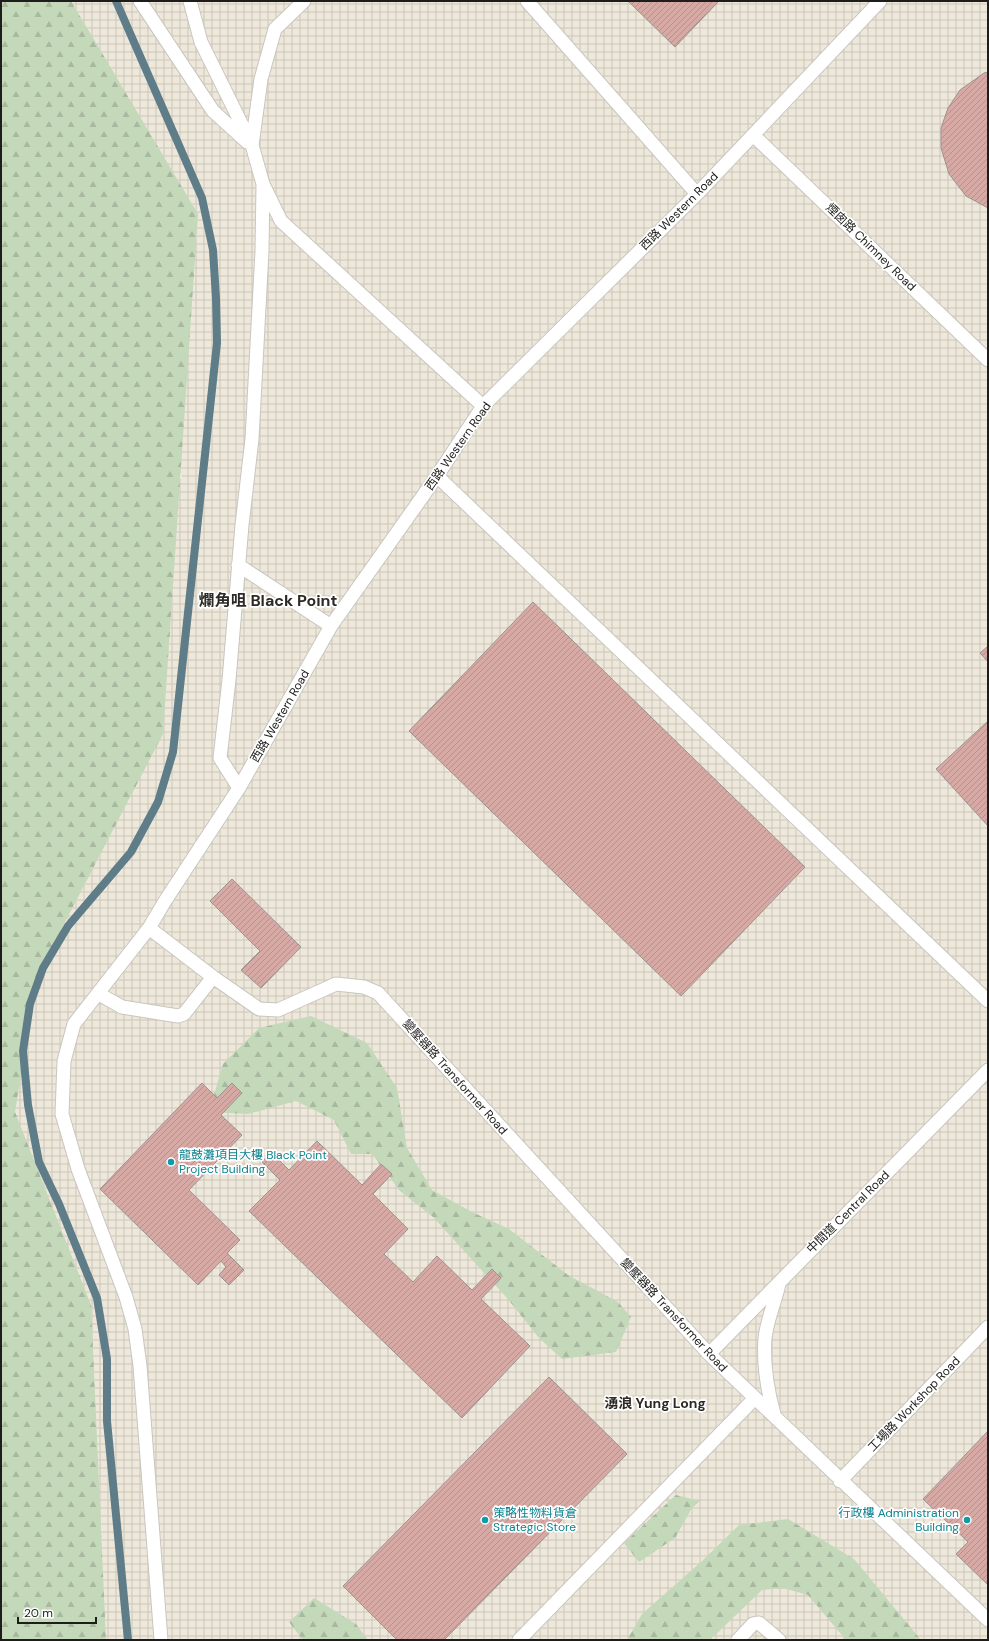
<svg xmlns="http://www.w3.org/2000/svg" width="989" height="1641" viewBox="0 0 989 1641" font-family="'DM Sans','Noto Sans TC',sans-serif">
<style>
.industrial{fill:url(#industrial-grid)}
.forest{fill:url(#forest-firs)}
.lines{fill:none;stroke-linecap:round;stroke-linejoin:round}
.stream{stroke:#5e7d89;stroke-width:8}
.building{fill:url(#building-hatch);stroke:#9b9493}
.lane-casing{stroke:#c9c6c0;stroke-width:15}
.lane{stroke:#fff;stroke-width:13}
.culture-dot{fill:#0f9aa8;stroke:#fff;stroke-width:1.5}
.labels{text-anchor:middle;stroke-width:3.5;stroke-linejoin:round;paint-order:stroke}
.street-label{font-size:12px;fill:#1e1d1b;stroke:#fff}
.culture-label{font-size:12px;fill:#0d838f;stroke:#fff;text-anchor:start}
.quarter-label{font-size:14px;font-weight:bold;fill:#2d2a26;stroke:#fff}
.district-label{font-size:16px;font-weight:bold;fill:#2d2a26;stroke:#fff}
</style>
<defs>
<pattern id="industrial-grid" width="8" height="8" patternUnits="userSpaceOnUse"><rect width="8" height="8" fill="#eee8db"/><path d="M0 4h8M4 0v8" fill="none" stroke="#ccc7bb"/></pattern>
<pattern id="forest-firs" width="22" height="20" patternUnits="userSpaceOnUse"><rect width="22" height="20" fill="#c4d8ba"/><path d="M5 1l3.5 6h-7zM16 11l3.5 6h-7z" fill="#a8b99f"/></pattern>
<pattern id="building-hatch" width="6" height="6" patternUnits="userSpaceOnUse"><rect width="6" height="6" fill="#d7a9a4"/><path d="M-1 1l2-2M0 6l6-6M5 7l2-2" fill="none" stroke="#b8918d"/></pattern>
</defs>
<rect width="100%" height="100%" fill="#f5f2ec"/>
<path class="industrial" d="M1,1H988V1640H102L1,1544V658L182,477L1,46Z"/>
<path class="forest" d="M1,1H71L198,214L163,734L38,974L15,1112L91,1305L106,1640H1Z
M311,1016L367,1043L397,1088L407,1148L432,1190L472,1212L509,1229L568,1275L618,1302L631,1317L616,1352L562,1359L539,1338L507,1298L433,1217L400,1191L372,1154H351L334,1120L296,1101L248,1114L209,1112L223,1064L259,1028Z
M676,1495L700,1501L692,1508L675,1538L639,1562L624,1543Z
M788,1519L854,1559L921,1640H846L808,1595L783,1588L762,1590L710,1640H627L642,1614L701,1562L739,1525Z
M314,1598L356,1624L368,1640H303L289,1622Z"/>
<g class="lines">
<path class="stream" d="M116,1L202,198L213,250L216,298L217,343L173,752L158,802L131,852L68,926L43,968L30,1004L23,1051L28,1105L39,1162L59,1204L97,1298L107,1359V1421L128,1640"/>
</g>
<path class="building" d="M628,1H719L675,47Z
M988,72V208L966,196L949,174L941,148V128L948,108L960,90L984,73Z
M533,602L805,867L681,996L409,731Z
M988,646V662L980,653Z
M988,721V826L936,769Z
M232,879L301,947L261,988L241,970L260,951L210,901Z
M202,1083L217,1098L232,1083L242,1093L221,1115L242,1135L189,1190L240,1240L227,1253L244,1270L229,1285L219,1275L226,1267L221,1261L198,1285L100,1189Z
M317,1141L362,1185L381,1164L392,1174L373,1194L408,1229L384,1254L413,1282L437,1256L472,1290L492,1269L501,1278L481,1299L530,1346L462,1418L249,1211L280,1180L262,1162L271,1152L289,1170Z
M549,1377L627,1454L444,1640H397L343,1586Z
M988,1431V1585L956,1554L968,1542L923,1499Z"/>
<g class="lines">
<defs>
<path id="lane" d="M140,1L213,111L247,142
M190,1L201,42L252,145L263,184L281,221L483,406
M527,1L697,194
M753,135L988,360
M252,145L261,79L275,29L304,1
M437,476L988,1001
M238,565L331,626
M239,788L220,758L229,680L242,525L252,439L262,251L263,184
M149,928L213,977L259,1009L278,1010L336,984L364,987L378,993L709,1354L988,1620
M99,994L122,1007L178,1016L184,1014L213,977
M709,1354L988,1070
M774,1414C767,1389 763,1365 765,1338C767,1320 775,1302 779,1284
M840,1481L988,1327
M161,1640L140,1366L135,1329L126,1297L78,1169L62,1114L64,1061L74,1024L149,928L165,901L239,788L331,626L437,476L483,406L697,194L880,1
M519,1640L755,1398
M738,1640L753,1624L759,1623L779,1640"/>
</defs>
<use href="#lane" class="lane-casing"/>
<use href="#lane" class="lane"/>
</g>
<g class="culture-dot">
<circle cx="171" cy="1162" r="4"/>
<circle cx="485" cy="1520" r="4"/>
<circle cx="967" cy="1520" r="4"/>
</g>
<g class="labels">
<g class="street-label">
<text transform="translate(679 211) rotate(-45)" y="4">西路 Western Road</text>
<text transform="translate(871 247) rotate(44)" y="4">煙囱路 Chimney Road</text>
<text transform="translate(458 446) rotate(-55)" y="4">西路 Western Road</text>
<text transform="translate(280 716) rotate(-60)" y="4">西路 Western Road</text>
<text transform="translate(455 1077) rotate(48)" y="4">變壓器路 Transformer Road</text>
<text transform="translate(848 1212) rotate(-45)" y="4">中間道 Central Road</text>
<text transform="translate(674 1315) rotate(47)" y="4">變壓器路 Transformer Road</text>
<text transform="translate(914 1404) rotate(-46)" y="4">工場路 Workshop Road</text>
</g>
<g class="culture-label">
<text x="179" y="1159">龍鼓灘項目大樓 Black Point<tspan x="179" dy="14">Project Building</tspan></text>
<text x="493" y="1517">策略性物料貨倉<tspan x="493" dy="14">Strategic Store</tspan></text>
<text x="959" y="1517" text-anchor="end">行政樓 Administration<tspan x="959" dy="14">Building</tspan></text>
</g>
<g class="quarter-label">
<text x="655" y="1408">湧浪 Yung Long</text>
</g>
<g class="district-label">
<text x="268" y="606">爛角咀 Black Point</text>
</g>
</g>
<rect width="989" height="1641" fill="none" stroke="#1e1d1b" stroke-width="4"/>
<path d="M18 1617v6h78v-6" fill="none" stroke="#1e1d1b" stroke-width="2"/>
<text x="24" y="1617" font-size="12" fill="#1e1d1b" stroke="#ffffff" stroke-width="3" paint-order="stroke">20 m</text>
</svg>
